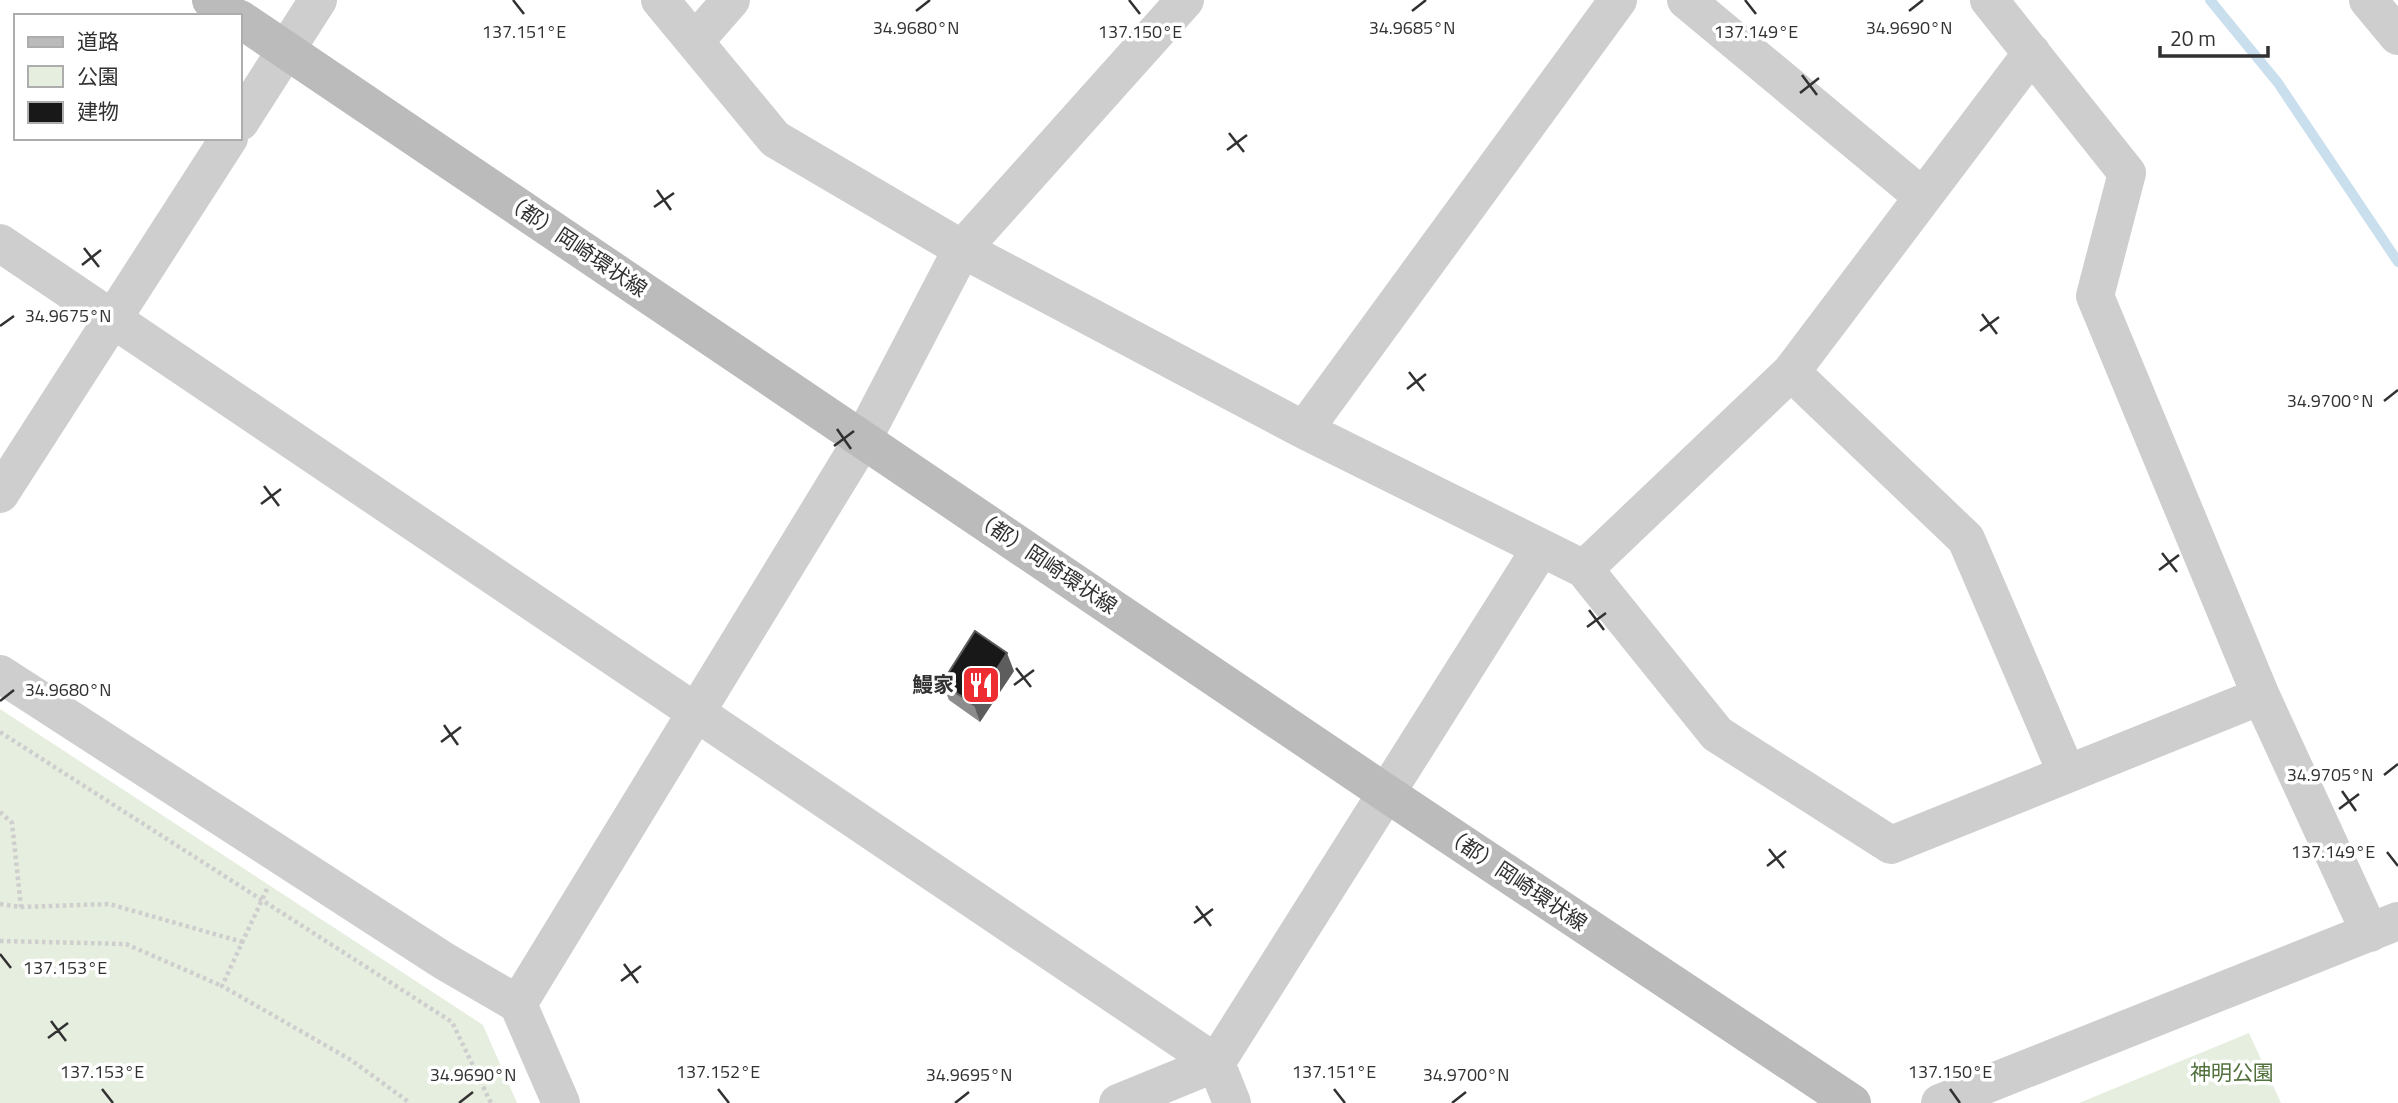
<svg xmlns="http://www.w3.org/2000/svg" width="2398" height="1103" viewBox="0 0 2398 1103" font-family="'Titillium Web','Noto Sans JP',sans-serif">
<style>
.green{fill:#e6eedf}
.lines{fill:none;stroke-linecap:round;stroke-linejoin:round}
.stream{stroke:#cadfee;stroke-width:10}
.path{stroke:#cecece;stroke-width:4.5;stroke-dasharray:3.5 3.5;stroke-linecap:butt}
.street{stroke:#cecece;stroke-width:38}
.secondary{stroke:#bbb;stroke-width:38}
.wall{fill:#8c8c8c}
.shaded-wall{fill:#5d5d5d}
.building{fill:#181818;stroke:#5d5d5d;stroke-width:2}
.ticks{fill:none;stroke:#313131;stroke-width:2.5}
.labels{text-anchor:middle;stroke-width:7;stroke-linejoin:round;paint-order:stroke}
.street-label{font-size:21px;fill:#313131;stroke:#fff}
.poi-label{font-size:21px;font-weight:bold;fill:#313131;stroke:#fff;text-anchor:end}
.park-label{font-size:21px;fill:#51703b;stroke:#fff}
.ticks-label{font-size:18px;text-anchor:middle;fill:#313131;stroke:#fff;stroke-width:7;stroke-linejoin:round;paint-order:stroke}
</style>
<rect width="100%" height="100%" fill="#fff"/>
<path class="green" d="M0,709L483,1025L517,1103H0Z
M2249,1033L2281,1103H2079Z"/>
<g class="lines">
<path class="stream" d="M2210,0L2278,83L2398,262"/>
<path class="path" d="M0,732L452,1022L491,1103
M0,812L12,823L21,907
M267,889L222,986L351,1060L410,1103
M0,904L21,907L109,904L246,943
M0,941L126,944L222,986"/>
<path class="street" d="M660,0L775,139L962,249L1304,430L1584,569L1717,734L1891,845L2261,696
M1686,0L1923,197
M1989,0L2127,173L2095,296L2261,696L2370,933
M2368,0L2398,36
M696,40L731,0
M240,122L318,0
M0,243L1216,1063L1232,1103
M1791,372L1966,539L2067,774
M1304,430L1618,0
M0,494L229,138
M1584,569L1791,372L2032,53
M0,674L444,961L518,1004L561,1103
M518,1004L863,439L962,249L1185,0
M1118,1103L1216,1063L1541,548
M1940,1103L2398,921"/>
<path class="secondary" d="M211,0L234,16
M240,19L1386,793L1852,1103"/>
</g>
<path class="wall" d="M1014,671L980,722L949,700L942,683Z"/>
<path class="shaded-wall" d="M1007,653L1014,671L980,722L974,705Z"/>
<path class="building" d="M975,631L1007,653L974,705L942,683Z"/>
<path class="ticks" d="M513,0L524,14M1129,0L1140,14M1745,0L1756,14M916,11L930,0M1412,11L1426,0M1909,11L1923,0M1802,75L1817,95M1800,93L1819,78M1229,133L1244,152M1227,150L1247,135M657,190L671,210M654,207L674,193M84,248L99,267M82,265L101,250M1982,314L1997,334M0,326L14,316M1980,331L1999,317M1409,372L1424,391M1407,389L1426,374M2384,401L2398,390M837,429L851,449M834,446L854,431M264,486L279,506M261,504L281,489M2162,553L2177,572M2159,570L2179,555M1589,610L1604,630M1587,627L1606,613M1016,668L1031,687M1014,685L1034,670M0,701L14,690M444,725L458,745M441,742L461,727M2384,775L2398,764M2342,791L2356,811M2339,809L2359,794M1769,849L1784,868M2387,852L2398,866M1767,866L1786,851M1196,906L1211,926M1194,923L1213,909M0,954L11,968M624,964L638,983M621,981L641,966M51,1021L66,1041M48,1038L68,1023M102,1089L113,1103M718,1089L729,1103M1334,1089L1345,1103M1950,1089L1960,1103M459,1103L473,1092M955,1103L969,1092M1452,1103L1466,1092"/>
<defs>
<symbol id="restaurant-square" viewBox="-11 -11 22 22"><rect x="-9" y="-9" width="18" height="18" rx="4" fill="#ee2d33" stroke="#fff"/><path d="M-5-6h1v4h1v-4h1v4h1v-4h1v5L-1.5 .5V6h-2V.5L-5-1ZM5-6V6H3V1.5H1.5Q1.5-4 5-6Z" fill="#fff"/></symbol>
</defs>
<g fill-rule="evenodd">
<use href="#restaurant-square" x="959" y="663" width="44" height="44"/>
</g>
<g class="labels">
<g class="street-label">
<text transform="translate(575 245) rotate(34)" y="7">（都）岡崎環状線</text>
<text transform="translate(1045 562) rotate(34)" y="7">（都）岡崎環状線</text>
<text transform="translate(1515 879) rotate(34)" y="7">（都）岡崎環状線</text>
</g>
<g class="poi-label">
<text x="954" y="692">鰻家</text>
</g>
<g class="park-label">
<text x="2232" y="1080">神明公園</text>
</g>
</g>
<g class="ticks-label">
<text x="916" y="34">34.9680°N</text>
<text x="1412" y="34">34.9685°N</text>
<text x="1909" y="34">34.9690°N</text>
<text x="524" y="38">137.151°E</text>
<text x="1140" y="38">137.150°E</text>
<text x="1756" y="38">137.149°E</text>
<text x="68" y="322">34.9675°N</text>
<text x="2330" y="407">34.9700°N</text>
<text x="68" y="696">34.9680°N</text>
<text x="2330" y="781">34.9705°N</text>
<text x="2333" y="858">137.149°E</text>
<text x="65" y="974">137.153°E</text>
<text x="102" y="1078">137.153°E</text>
<text x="718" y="1078">137.152°E</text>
<text x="1334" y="1078">137.151°E</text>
<text x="1950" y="1078">137.150°E</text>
<text x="473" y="1081">34.9690°N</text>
<text x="969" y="1081">34.9695°N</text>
<text x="1466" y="1081">34.9700°N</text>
</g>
<rect x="14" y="14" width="228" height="126" fill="#ffffff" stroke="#adadad" stroke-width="2"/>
<rect x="28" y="37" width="35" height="10" fill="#bbbbbb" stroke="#adadad" stroke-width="2"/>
<text x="77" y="49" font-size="21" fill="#313131">道路</text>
<rect x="28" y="66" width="35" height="21" fill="#e6eedf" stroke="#adadad" stroke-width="2"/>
<text x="77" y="84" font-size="21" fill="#313131">公園</text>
<rect x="28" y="102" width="35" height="21" fill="#181818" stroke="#adadad" stroke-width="2"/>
<text x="77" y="119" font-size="21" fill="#313131">建物</text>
<path d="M2160 46v10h108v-10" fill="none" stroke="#313131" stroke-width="3.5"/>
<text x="2170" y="46" font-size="21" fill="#313131" stroke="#ffffff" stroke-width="5" paint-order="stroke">20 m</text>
</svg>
